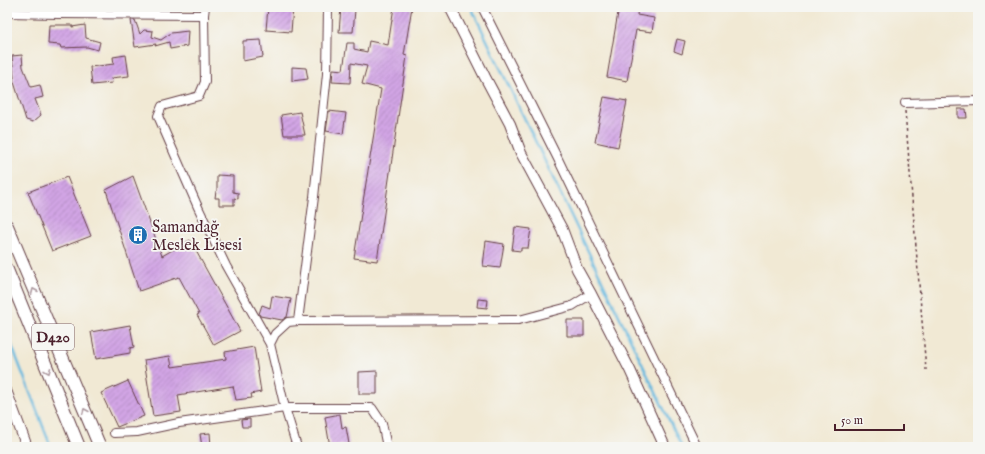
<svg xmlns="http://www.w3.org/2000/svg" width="985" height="454" viewBox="0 0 985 454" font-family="'IM FELL English',serif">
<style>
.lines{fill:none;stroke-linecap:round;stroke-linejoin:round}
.stream{stroke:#62b8df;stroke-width:2.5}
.building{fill:url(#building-hatch)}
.minor-casing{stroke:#633d44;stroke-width:10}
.tertiary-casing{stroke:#633d44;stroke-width:12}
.primary-casing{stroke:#633d44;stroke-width:14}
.path{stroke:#633d44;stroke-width:1.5;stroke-dasharray:3 3;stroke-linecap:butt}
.minor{stroke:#fff;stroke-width:8}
.tertiary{stroke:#fff;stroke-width:10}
.primary{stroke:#fff;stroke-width:12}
.oneway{stroke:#ae9aa0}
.labels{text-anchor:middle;stroke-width:3.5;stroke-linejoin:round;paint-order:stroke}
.shield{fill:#f6f6f2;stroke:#7e6067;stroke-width:1}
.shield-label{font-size:15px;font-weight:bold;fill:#4a1f2b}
.poi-label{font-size:16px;fill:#4a1f2b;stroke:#f6f6f2;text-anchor:start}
</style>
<defs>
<pattern id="building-hatch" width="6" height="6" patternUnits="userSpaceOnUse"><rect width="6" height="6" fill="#d2a5e5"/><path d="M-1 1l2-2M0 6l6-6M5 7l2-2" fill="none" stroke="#ac86ba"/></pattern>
</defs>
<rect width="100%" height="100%" fill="#f6f6f2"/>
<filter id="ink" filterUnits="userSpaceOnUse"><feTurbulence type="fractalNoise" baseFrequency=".025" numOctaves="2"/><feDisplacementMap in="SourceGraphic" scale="8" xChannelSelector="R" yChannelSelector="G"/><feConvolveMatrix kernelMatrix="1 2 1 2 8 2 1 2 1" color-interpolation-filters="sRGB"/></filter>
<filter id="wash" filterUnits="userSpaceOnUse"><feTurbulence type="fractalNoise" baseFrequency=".012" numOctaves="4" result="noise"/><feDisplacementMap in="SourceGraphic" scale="16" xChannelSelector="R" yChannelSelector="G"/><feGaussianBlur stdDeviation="0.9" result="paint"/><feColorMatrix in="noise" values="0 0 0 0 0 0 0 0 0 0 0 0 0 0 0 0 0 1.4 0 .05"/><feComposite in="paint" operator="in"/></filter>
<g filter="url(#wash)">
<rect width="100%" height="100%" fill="#f1e9d4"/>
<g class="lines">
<path class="stream" d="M471,7L682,447
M7,333L51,447"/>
</g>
<g id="blocks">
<path class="building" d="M268,7H293L291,32L266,30Z
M341,7L355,10L353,32H339Z
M394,7H412L404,55L407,56L377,261L354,258L381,89L362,84L367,66L351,63L350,83L332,82L333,69L343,70L347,43H354V49L367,52L369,41L388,45Z
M619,7H638L637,15L654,18L652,32L636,30L627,81L607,77Z
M131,20H135L140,34L144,30L153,31L152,37L161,40L171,33L188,31L187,46L170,49L169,42L155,46L156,44L135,47Z
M49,25H72V27L85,25L86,38L100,42L98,50L87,47L61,48L60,45L48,44Z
M677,39L685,41L682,54L674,51Z
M261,40L263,57L243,61V41Z
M22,55L23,67L31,87L40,85L43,97L35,99L41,115L33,122L26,120L13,79L14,78L12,56Z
M126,55L129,76L111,78L112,83L92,85L90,67L114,64L113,57Z
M292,67L306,68L308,79L292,81Z
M604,97L627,101L618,147L595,142Z
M958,109H966L967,118H958Z
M329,111L346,113L343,134L326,131Z
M300,112L305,135H284L281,115Z
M217,175L233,176V192L238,193V199L234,198V205H219V198H215L216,191H217Z
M133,176L162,256L190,240L240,331L214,345L197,315L199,314L179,277L139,291L106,190Z
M67,177L91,236L52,251L28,192Z
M515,227L531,229L528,248H521V251L512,250Z
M486,241L504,244L500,268L483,266Z
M272,296L291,299L287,317L282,320L260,316L259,314L262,305L270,308Z
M478,299L488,300L487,308L477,307Z
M567,320H584V336H567Z
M130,325L134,347L130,348V353L96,359L91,332Z
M254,347L261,392L251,394L252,398L236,400L233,386L178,395L181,412L153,416L144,360L170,356L172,367L226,359L225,352Z
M377,371V394H359V372Z
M128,381L144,416L117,427L101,393Z
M340,414L342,428L346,427L349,444L330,447L325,417Z
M250,419V427H242L241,420Z
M210,433L211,447H202L200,434Z"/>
</g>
</g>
<g filter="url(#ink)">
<use href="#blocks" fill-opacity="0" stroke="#633d44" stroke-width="1"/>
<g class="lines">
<defs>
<path id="minor" d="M482,7L558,159L697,447
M7,13L59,14L60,7
M59,14L204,15L205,7
M204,15L205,82L199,96L162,106L158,116L197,205L226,266L270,344L275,334L288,322L298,321L314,197L327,74L328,7
M905,103L978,101
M298,321L519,320L572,306L591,294
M270,344L285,408L297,447
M114,433L137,432L179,423L285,408H372L382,423L387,447"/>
<path id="tertiary" d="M450,7L485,77L510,124L521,153L562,229L577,269L591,294L630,370L665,447
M7,393L27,447"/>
<path id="primary" d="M7,226L100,447
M7,270L79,447"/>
</defs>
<use href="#minor" class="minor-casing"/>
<use href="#tertiary" class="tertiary-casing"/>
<use href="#primary" class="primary-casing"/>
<path class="path" d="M905,111L926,370"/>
<use href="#minor" class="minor"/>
<use href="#tertiary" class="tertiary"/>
<use href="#primary" class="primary"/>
</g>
<defs><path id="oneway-chevron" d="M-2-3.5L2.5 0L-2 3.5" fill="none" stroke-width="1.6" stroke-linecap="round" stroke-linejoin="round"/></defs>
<g class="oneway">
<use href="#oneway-chevron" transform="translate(34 291) rotate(-113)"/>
<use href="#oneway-chevron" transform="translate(48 371) rotate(68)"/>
<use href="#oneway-chevron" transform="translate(85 411) rotate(-113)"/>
</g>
</g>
<defs>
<symbol id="building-disc" viewBox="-11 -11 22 22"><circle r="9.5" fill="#1f6fb2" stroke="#f6f6f2"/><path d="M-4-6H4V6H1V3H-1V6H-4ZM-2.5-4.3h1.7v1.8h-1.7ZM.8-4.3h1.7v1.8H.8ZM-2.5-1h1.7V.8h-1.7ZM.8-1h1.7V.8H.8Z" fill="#fff"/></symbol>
</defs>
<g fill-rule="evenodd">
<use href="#building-disc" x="127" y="224" width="22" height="22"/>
</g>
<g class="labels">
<rect class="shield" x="32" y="324" width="42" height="26" rx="3"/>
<g class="shield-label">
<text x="53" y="342">D420</text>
</g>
<g class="poi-label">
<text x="152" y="232">Samandağ<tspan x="152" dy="18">Meslek Lisesi</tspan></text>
</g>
</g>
<rect width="985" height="454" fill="none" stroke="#f6f6f2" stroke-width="24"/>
<path d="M835 424v6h69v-6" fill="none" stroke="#4a1f2b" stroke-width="2"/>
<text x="841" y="424" font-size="12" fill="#4a1f2b" stroke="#f6f6f2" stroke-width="3" paint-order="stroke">50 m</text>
</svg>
